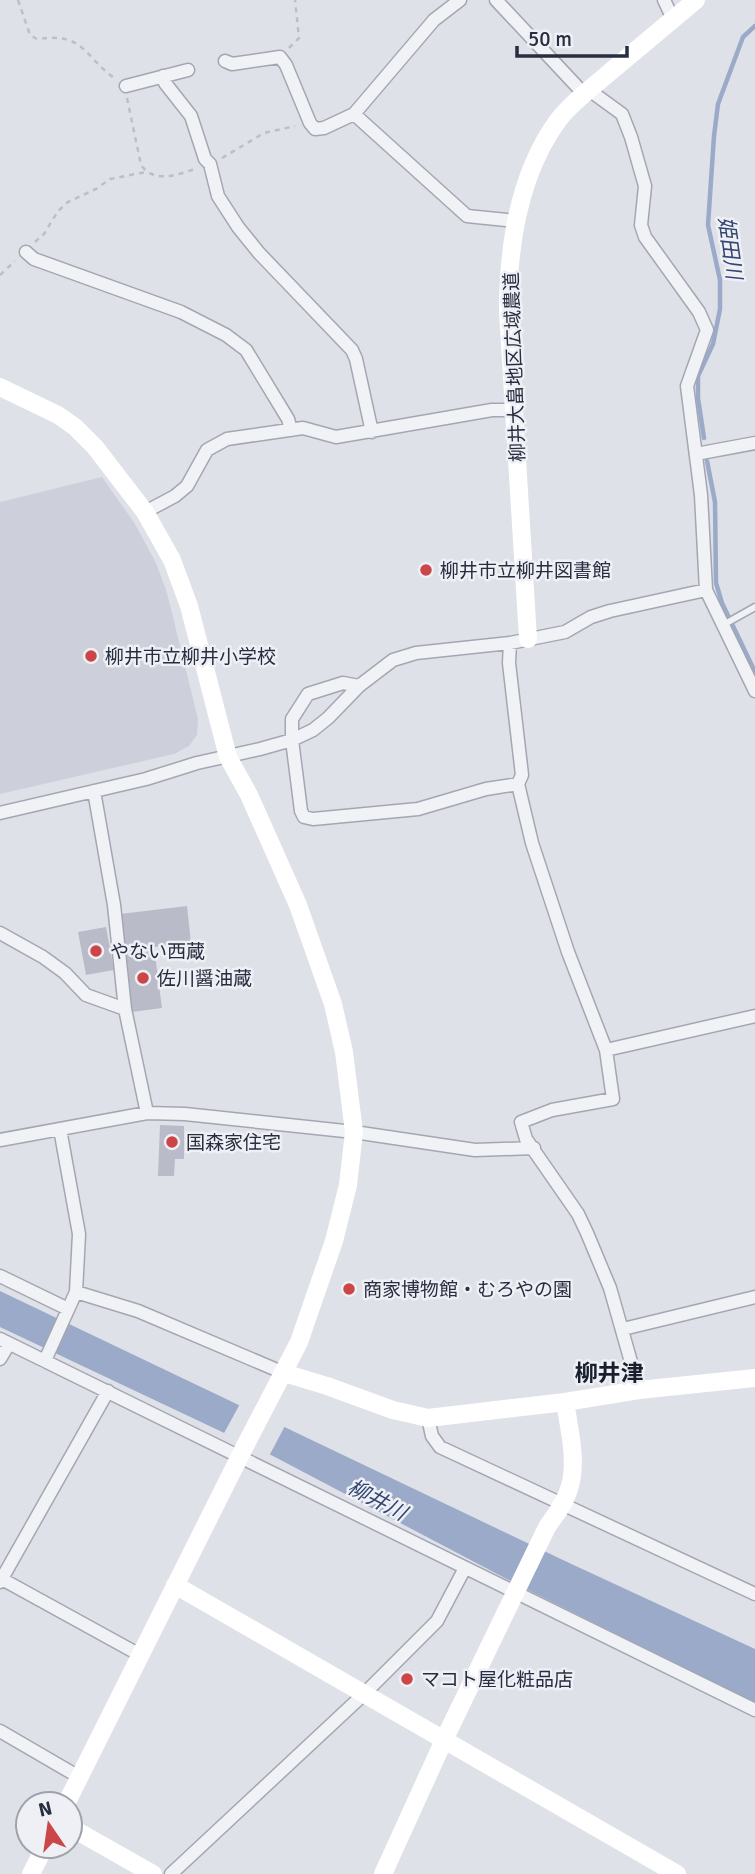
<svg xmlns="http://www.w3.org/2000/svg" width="755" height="1874" viewBox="0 0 755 1874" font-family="Signika,'Noto Sans JP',sans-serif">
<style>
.built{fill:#cdd0da}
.water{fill:#9aaac8}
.pier{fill:#dfe1e8}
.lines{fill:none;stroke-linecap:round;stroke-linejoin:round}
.stream{stroke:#9aaac8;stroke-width:4.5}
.building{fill:#b9bcc8}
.lane-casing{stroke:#a4a7b2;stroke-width:9}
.street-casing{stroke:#a4a7b2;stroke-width:15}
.path{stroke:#bdbfc6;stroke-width:2.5;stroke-dasharray:5 5;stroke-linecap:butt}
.lane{stroke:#f1f2f6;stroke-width:6}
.street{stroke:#f1f2f6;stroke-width:12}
.secondary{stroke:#fff;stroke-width:18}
.poi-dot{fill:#cc4547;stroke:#eef0f5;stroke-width:2.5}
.labels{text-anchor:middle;stroke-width:5;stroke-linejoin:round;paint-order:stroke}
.street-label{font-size:19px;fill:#282d3f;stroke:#eef0f5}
.poi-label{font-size:19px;fill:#282d3f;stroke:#eef0f5;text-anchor:start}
.water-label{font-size:21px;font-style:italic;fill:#334772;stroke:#eef0f5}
.quarter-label{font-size:23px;font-weight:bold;fill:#1a1f2f;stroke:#eef0f5}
</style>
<rect width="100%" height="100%" fill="#dfe1e8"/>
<path class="built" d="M102,477L135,524L156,563L167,593L198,719L197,735L189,746L174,754L0,794V502Z"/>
<path class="water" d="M0,1291L565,1561L755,1649V1703L520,1586L273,1456L0,1327Z"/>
<path class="pier" d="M241,1402L286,1424L268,1458L223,1435Z"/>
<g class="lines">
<path class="stream" d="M704,438L698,398V376L713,344L720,309V280L708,225L714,136L718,104L743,37L755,26
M707,461L715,502L716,583L722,603L755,672"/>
</g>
<path class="building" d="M187,906L191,943L154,947L162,1008L132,1012L120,914Z
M106,927L114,970L86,975L78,932Z
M160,1125L184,1126V1159H175L174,1176H158Z"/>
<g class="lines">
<defs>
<path id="lane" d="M723,625L755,607"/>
<path id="street" d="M496,0L584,94
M664,0L673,19
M225,61L232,64L280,57L286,65L310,123L315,129L324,128L354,114L434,20L460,0
M163,76L165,83L191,116L205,159L210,164L218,196L238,227L259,253L352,350L356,359L372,432
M126,86L188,70
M589,90L622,114L631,137L645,186L641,225L645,237L699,312L707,330L687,386L701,495L706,590L755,691
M354,114L467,216L516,221
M26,252L34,259L181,312L226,335L246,350L288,419L291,430
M696,454L755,443
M145,512L175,496L187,486L207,450L227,439L303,428L336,437L492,410H514
M510,643L509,663L522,775L518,784L532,843L568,952L606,1050L613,1099L552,1110L521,1122L526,1139L578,1214L587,1233L610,1288L639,1390
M359,686L343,683L308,694L292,719V740L301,811L304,817L313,819L418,809L486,789L518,784
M94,791L114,905L125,1009L147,1113
M0,813L146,779L197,763L260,749L292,740L313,730L328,718L359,686L393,660L416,653L510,643L565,632L591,617L610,611L706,590
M0,933L43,957L65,973L86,995L125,1009
M606,1050L755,1016
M0,1140L147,1113L185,1114L354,1132L475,1150L534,1148
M0,1276L68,1309
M76,1292L138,1311L284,1373
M623,1329L755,1297
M0,1339L755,1710
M0,1359L9,1344
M43,1360L47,1356L76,1292L79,1234L60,1129
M428,1418L432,1436L440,1447L755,1594
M0,1578L140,1655
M0,1582L108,1391
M0,1731L79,1777
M171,1874L364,1694L437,1621L465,1568"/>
</defs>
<use href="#lane" class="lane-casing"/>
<use href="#street" class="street-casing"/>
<path class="path" d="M18,0L30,35L37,39C86,32 83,57 117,80
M289,48L299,38L295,0
M127,98L141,165C154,184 178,175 197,168
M222,158L264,133L295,126
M35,242L44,234L58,211L68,202L96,189L110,179L146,172
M0,275L15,261"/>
<use href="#lane" class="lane"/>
<use href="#street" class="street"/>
<path class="secondary" d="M0,387L58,415L75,427L95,447L145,512L172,560L189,606L228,757L249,795L298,905L333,1004L344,1052L354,1132L348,1185L334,1241L299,1342L245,1446L66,1804
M528,639L508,312C508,246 518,174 559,119C573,101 593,87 610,72C639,48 667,24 696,0
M284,1373L327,1386L393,1410L428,1418L565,1402L639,1390L755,1378
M175,1585L677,1874
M70,1827L153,1874
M31,1874L45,1846
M383,1874L444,1740L547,1527C556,1514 565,1503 569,1489C578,1463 569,1428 565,1402"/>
</g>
<g class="poi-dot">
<circle cx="426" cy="570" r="7"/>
<circle cx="91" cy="656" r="7"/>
<circle cx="96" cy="951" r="7"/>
<circle cx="143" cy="978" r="7"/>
<circle cx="172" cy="1142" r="7"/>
<circle cx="349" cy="1289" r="7"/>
<circle cx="407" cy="1679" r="7"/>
</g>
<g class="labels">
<g class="street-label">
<text transform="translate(514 367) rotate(-92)" y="7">柳井大畠地区広域農道</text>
</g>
<g class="poi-label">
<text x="440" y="577">柳井市立柳井図書館</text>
<text x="105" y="663">柳井市立柳井小学校</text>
<text x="110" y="958">やない西蔵</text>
<text x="157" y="985">佐川醤油蔵</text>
<text x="186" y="1149">国森家住宅</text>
<text x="363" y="1296">商家博物館・むろやの園</text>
<text x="421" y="1686">マコト屋化粧品店</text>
</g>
<g class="water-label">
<text transform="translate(730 248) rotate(82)" y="7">姫田川</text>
<text transform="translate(377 1500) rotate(28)" y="7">柳井川</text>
</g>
<g class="quarter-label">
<text x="609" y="1381">柳井津</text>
</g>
</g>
<g transform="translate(49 1825) rotate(347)"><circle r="33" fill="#eef0f5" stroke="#9fa2ac" stroke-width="2"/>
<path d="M0-5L12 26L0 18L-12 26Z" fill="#cc4547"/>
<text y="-10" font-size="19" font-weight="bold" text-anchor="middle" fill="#282d3f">N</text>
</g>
<path d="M517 46v10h110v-10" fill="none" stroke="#282d3f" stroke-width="3.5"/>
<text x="528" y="46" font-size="21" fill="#282d3f" stroke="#eef0f5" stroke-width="5" paint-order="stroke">50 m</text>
</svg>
